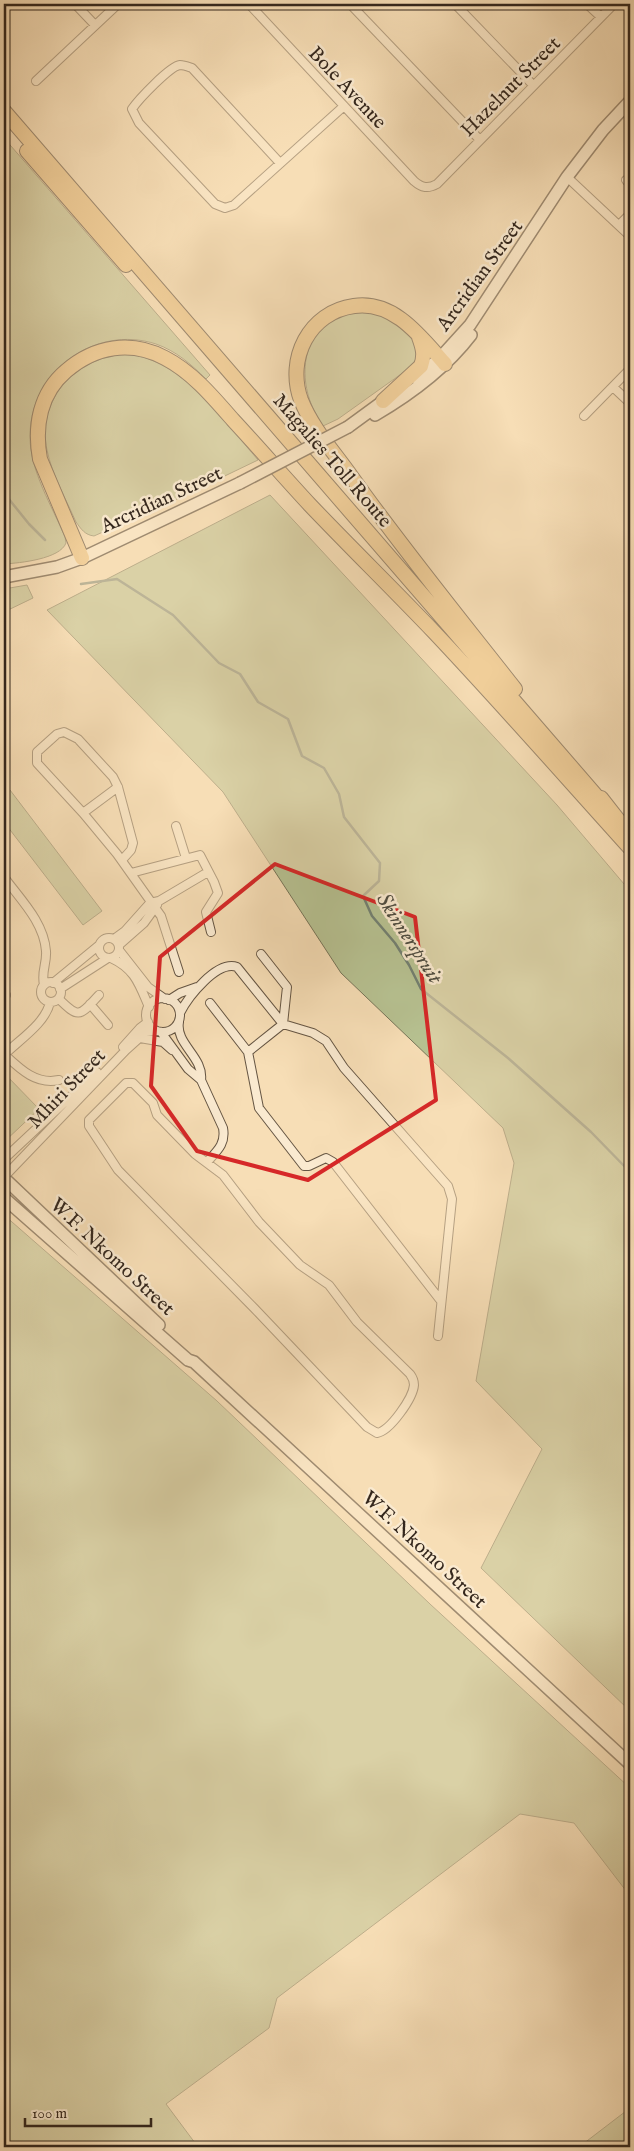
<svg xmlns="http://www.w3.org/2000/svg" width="634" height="2151" viewBox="0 0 634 2151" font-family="'IM FELL English',serif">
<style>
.green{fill:#b7c292;stroke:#767458}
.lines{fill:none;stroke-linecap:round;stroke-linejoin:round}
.stream{stroke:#738072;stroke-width:2.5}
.street-casing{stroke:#655543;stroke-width:10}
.secondary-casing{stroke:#34271d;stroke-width:14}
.highway-casing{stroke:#34271d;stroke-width:16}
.street{stroke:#faead0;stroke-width:8}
.secondary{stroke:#faead0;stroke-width:11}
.highway{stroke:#ecbf7b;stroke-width:14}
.secondary-bridge-casing{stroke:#34271d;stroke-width:14;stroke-linecap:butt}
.secondary-bridge{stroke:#faead0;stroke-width:11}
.marked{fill:none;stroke:#d62828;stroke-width:4;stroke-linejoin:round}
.labels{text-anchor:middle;stroke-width:5;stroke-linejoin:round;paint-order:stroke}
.street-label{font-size:20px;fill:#34271d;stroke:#faead0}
.water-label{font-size:21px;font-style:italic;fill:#4e4c40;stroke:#faead0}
</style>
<rect width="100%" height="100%" fill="#f7deb6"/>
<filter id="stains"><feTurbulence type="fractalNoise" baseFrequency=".004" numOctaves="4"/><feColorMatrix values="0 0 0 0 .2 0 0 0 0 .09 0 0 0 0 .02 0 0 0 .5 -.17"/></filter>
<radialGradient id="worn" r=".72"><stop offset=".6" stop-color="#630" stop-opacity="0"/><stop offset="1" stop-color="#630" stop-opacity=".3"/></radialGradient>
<path class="green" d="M4,138L210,375L206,379C191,364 176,351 156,344C95,324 29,372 30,437C30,471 52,506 65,537L66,543C60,559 20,563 4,564Z
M358,312C365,312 372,312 378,314C394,319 421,336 417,357C416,360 412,364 411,367L338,419L323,426C300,394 295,344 332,319C339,315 350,314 358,312Z
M127,354C182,359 223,420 258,460L177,499L94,536C85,535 81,529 76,522C66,499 52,475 47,450C36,399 77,356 127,354Z
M270,495L557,805L630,891V1711L481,1568L542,1449L476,1381L514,1163L503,1128L341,973L223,792L47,610Z
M27,585L33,598L4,612V589Z
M10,790L102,911L83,925L4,822V795Z
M4,1073L39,1109L4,1142Z
M4,1215L217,1401L430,1604L630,1788V1896L574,1823L520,1814L277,1998L269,2028L166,2104L198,2147H4Z
M630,2108V2147H579Z"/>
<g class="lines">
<path class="stream" d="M4,493L29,524L45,540
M81,584L117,579L173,615L219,663L240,674L258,702L288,719L302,756L324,768L339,794L344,817L380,863L379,881L363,896L372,916L395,943L409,965L421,989L508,1058L591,1132L630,1172"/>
<defs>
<path id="street" d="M75,4L95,25
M249,4L414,181C422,188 428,189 437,184L614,4
M350,4L480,140
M455,4L533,85
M587,4L601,17
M36,81L118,4
M280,163L192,68C189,67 184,65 180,65C170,66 138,100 132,109L139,123L215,204L225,208L234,205L344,106
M567,177L630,236
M626,180L630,185
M619,225L630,214
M613,387L630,403
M584,416L630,369
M83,813L118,787
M176,826L186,858
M122,860L131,850L133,843L118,787L113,777L78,739L64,732L57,734L37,752V763L83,813L117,854L161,916L179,972
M131,873L200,855L214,882L218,893L206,912L211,932
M4,877C20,899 44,922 46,951C47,964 41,971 44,985
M99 948a10 10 0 1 1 20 0a10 10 0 1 1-20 0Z
M114,939L125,931L150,903L159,901L208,872
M119,945L144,923L157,905
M119,950L148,987L165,999
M111,958C135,969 139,984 149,1007
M41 992a10 10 0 1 1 20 0a10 10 0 1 1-20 0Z
M53,983L98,946
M60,989L108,958
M4,993L6,995
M146 1015a17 17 0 1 1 34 0a17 17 0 1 1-34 0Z
M59,999C80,1020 80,1015 99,995
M169,1000L180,993L197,987
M210,1003L248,1052L259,1108L304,1166H309L326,1158L333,1162L441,1301
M90,1004L108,1025
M180,1013C188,997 217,960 237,967L283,1024L313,1033L326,1041L344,1068L448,1186L452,1199L438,1336
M179,1022C175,1044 204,1057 201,1080
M161,1032L188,1069L201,1080L223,1128C226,1144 217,1151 207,1162
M140,1038L163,1042L172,1050
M123,1047L140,1028L148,1022
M248,1052L283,1024L287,987L261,954
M4,1054C20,1069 36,1085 59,1080
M4,1055C19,1040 46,1023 50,1002
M126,1083H133L153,1103L157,1115L195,1154L223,1175L259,1222L300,1265L329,1285L357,1322L410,1374C413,1378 414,1381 414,1385C413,1398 390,1431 377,1433L367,1427L254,1308L118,1170L89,1126V1120Z
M4,1159L97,1072
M4,1177L126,1050L146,1032L157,1031
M619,2147L630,2144"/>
<path id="secondary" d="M416,378L440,358L470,325L567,177L603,130L630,101
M375,415C411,394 445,369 471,335
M348,427L389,397
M4,577L57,567L82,558L240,483
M4,1178L159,1325
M4,1198L188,1360L194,1362L630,1764"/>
<path id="highway" d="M4,111L605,806
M27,151L126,265
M445,364C421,337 394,300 354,306C309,312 286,359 301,400C312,428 334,452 351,476C403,549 460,619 515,689
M383,401L421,366C425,355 423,348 419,337
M82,558L40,459C34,426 40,393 66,371C95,346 131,340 165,358C192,372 213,397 233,420C259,448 284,477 310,505C351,548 393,589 434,632C501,703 565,776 630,848
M601,798L630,835"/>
</defs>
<use href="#street" class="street-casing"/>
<use href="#secondary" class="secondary-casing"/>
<use href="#highway" class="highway-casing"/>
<use href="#street" class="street"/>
<use href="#secondary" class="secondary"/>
<use href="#highway" class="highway"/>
<defs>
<path id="secondary-bridge" d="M240,483L348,427"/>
</defs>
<use href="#secondary-bridge" class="secondary-bridge-casing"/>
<use href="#secondary-bridge" class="secondary-bridge"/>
</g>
<path d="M0 0H634V2151H0ZM275,864L415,917L436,1100L308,1180L197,1151L151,1086L160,957Z" fill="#f7deb6" fill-opacity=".55" fill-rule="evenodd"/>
<path class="marked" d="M275,864L415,917L436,1100L308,1180L197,1151L151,1086L160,957Z"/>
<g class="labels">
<g class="street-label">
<text transform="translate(510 86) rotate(-45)" y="7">Hazelnut Street</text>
<text transform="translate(348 87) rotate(47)" y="7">Bole Avenue</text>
<text transform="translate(479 275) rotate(-54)" y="7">Arcridian Street</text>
<text transform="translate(333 460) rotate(49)" y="7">Magalies Toll Route</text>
<text transform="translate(161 499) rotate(-25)" y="7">Arcridian Street</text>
<text transform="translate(66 1088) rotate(-46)" y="7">Mhiri Street</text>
<text transform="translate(113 1256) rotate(43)" y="7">W.F. Nkomo Street</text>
<text transform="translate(425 1549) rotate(43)" y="7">W.F. Nkomo Street</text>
</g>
<g class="water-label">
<text transform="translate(410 938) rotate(57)" y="7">Skinnerspruit</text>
</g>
</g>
<rect width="634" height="2151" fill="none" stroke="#f7deb6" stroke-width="20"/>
<rect x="5" y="5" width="624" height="2141" fill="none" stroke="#34271d" stroke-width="2.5"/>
<rect x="10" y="10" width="614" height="2131" fill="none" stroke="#34271d"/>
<path d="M25 2118v8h126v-8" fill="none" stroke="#34271d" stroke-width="2.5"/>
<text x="32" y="2118" font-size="15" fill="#34271d" stroke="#faead0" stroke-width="4" paint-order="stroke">100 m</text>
<rect width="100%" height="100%" filter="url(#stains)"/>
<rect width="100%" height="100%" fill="url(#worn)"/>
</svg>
